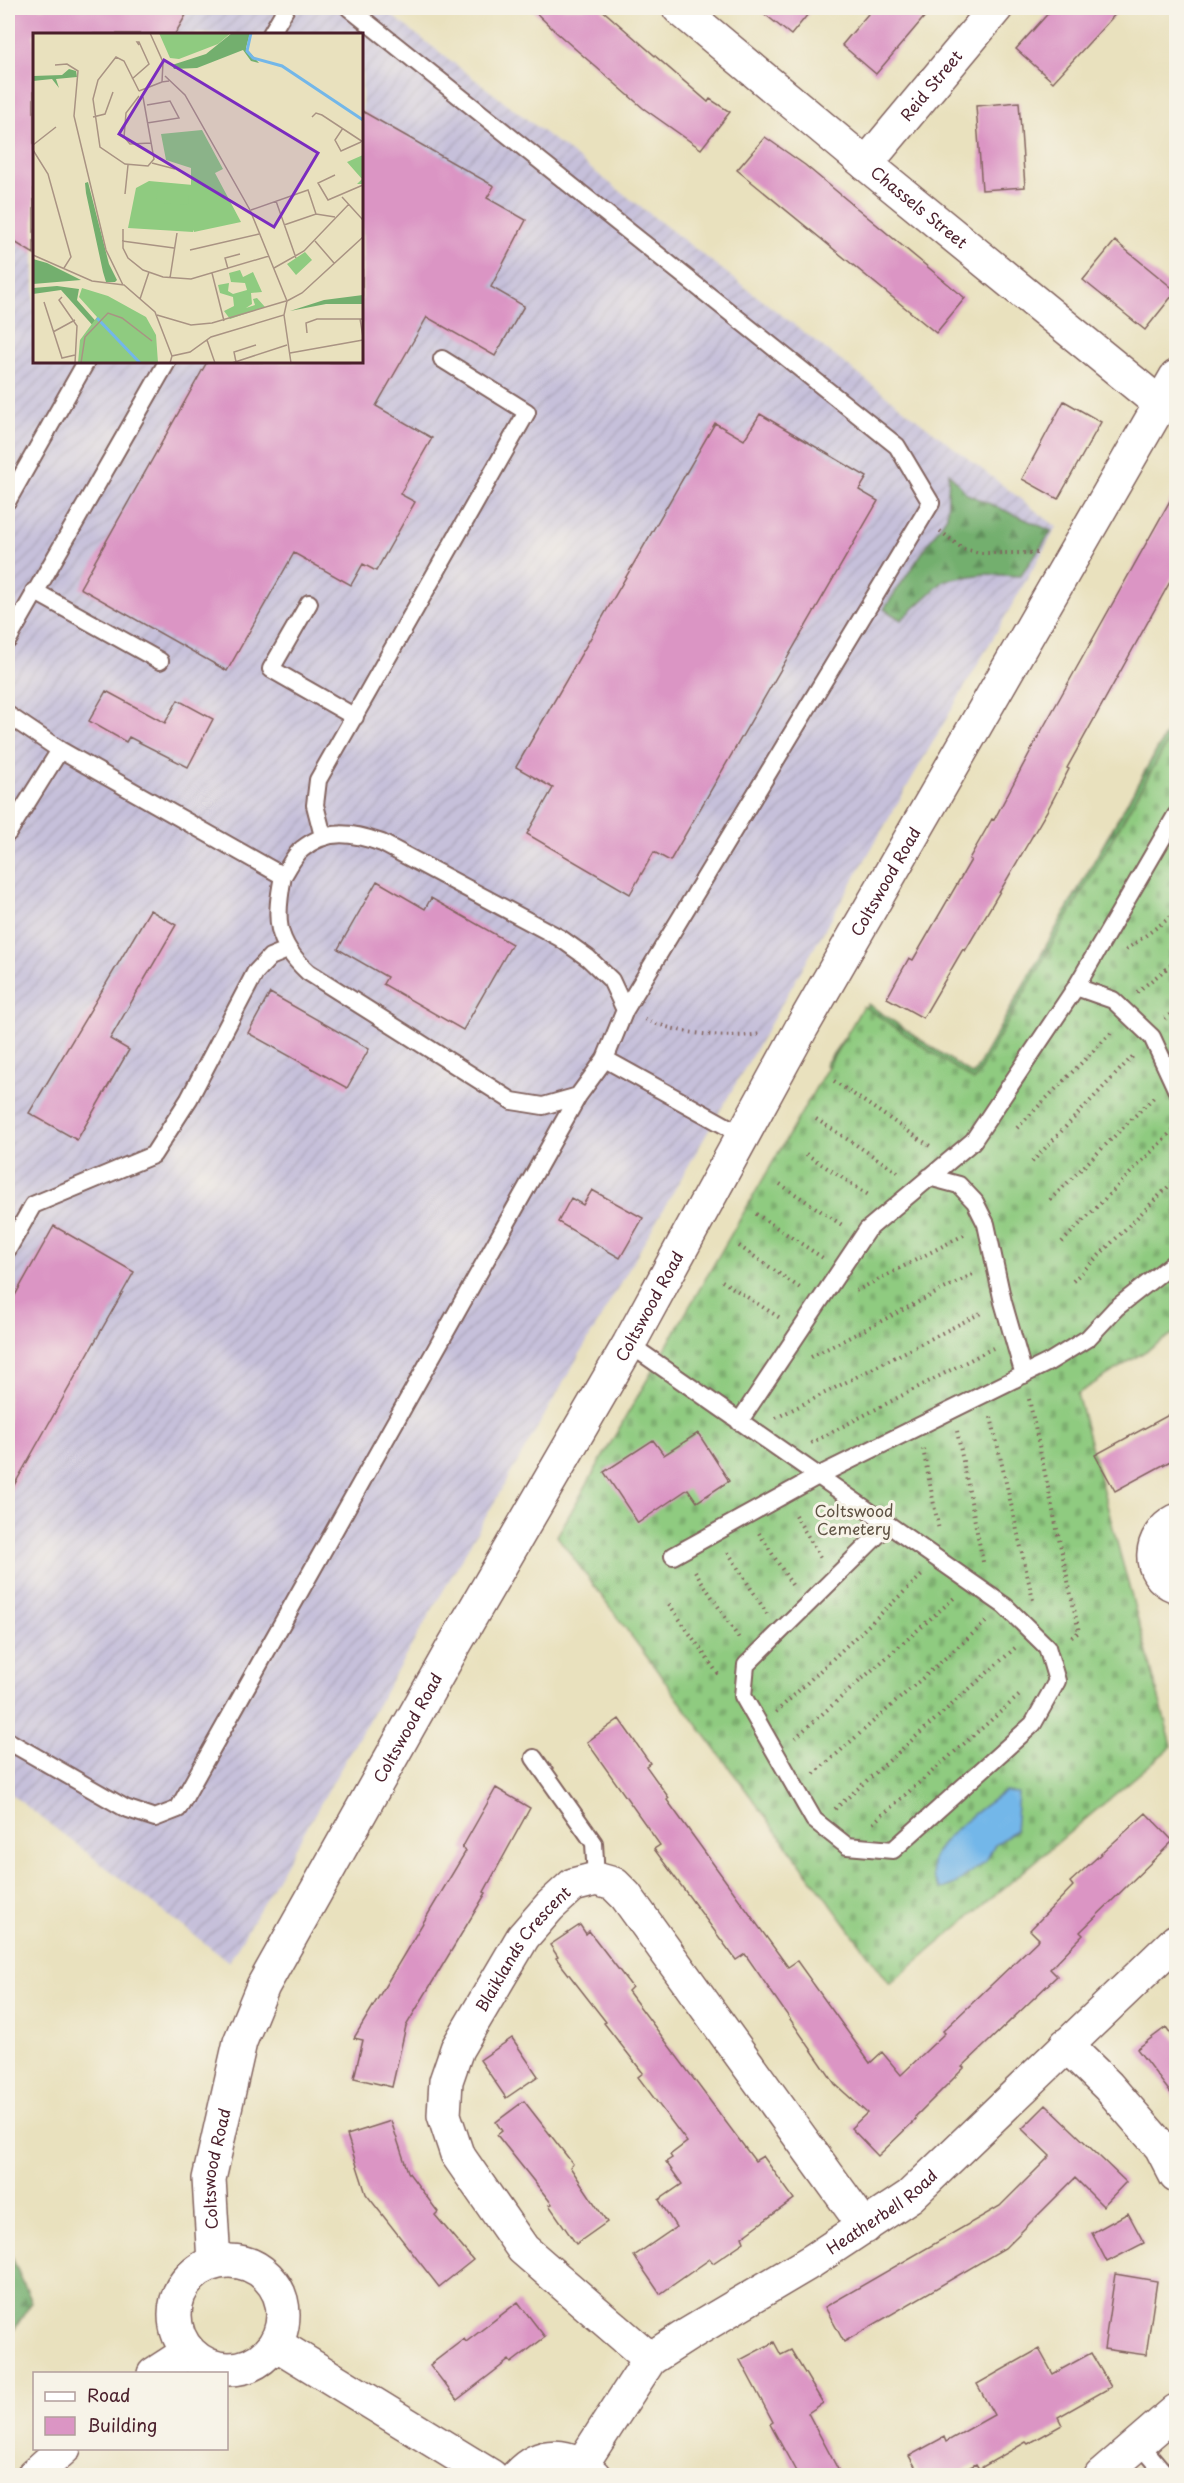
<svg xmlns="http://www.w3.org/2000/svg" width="1184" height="2483" viewBox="0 0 1184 2483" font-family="'Playpen Sans',sans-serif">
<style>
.industrial{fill:url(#industrial-furrows);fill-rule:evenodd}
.forest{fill:url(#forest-firs);stroke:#5e674c;stroke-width:1.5}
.cemetery{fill:url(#cemetery-stones);stroke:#6c7556;stroke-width:1.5}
.water{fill:#73b7e9;stroke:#5e6b8a;stroke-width:1.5}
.building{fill:#db95c4}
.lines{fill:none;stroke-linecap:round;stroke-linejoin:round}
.service-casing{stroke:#82635e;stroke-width:20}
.minor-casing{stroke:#82635e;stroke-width:36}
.secondary-casing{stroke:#82635e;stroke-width:36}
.path{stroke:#82635e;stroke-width:4;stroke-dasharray:1.5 4.5;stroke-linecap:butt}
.service{stroke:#fff;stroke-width:16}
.minor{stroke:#fff;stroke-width:33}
.secondary{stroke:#fff;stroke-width:33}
.labels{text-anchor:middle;stroke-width:6;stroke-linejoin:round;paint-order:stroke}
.street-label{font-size:16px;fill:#4a1f2b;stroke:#f7f3e8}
.park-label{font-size:16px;fill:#5f5344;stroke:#f7f3e8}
.inset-river{fill:none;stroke:#73b7e9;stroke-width:3}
.inset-road{fill:none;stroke:#a99383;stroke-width:1.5}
.view{fill:#7b2cbf;fill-opacity:0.15;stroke:#7b2cbf;stroke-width:3}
.inset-edge{fill:none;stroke:#4a1f2b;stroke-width:3}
</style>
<defs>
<pattern id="industrial-furrows" width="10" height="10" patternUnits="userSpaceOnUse" patternTransform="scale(1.5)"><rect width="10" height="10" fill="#c6c0da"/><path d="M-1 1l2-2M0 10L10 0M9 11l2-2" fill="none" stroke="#aca5bb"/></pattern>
<pattern id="forest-firs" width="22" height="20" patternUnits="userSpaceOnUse" patternTransform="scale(1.5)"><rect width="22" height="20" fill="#73af6e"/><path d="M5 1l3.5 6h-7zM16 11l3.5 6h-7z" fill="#608e5b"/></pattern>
<pattern id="cemetery-stones" width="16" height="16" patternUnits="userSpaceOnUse" patternTransform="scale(1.5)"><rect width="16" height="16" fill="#8fcb80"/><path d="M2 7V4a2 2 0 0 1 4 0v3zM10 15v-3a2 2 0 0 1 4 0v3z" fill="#7dae6f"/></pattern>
</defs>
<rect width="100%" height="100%" fill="#f7f3e8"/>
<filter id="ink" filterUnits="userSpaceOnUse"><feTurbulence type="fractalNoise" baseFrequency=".0167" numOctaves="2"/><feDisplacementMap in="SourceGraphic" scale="12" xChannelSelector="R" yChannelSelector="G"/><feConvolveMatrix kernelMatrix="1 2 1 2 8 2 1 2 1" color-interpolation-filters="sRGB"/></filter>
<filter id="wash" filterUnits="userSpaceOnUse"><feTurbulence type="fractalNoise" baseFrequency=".008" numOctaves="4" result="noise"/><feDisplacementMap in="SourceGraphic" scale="24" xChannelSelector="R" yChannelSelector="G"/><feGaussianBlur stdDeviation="1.35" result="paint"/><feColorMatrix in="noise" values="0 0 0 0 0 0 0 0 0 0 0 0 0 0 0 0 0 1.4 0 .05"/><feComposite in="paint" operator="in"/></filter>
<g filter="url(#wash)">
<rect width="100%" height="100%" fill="#e9e1be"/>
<path class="industrial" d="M8,8H382L1057,527L229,1962L8,1792ZM34,34H362V362H34Z"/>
<path class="forest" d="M949,473L967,494L1052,531L1020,576L984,574L945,580L901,620L884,609L947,516Z
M1176,716V779L991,1089L853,1076L825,1065L868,1004L973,1075Z
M8,2249L32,2302L8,2339Z"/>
<path class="cemetery" d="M1176,728V1332L1077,1394L1172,1746L890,1984L557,1536L863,1006L974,1081Z"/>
<path class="water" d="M1005,1792L1018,1793L1015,1830L994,1846L986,1861L955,1884L940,1890C935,1882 931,1873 932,1863C935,1841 986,1803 1005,1792Z"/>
<g id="blocks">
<path class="building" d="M8,8H172L186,15L175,34H34V254L8,238Z
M531,8H600L708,102L710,99L730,112L701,149L643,108L557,33Z
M757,8H813L791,35Z
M873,8H932L876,74L842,45Z
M1053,8H1121L1053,82L1016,49Z
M1019,102L1025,187L982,190L976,106Z
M362,111L494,186L487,198L526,220L491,287L524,306L495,356L427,317L376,406L432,438L400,494L415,502L376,571L363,564L351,585L294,553L227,671L80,588L207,362H362Z
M765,137L805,165L965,298L936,333L737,170Z
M1115,241L1176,291L1145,330L1083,280Z
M1064,401L1101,422L1058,499L1022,479Z
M760,414L867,477L859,490L878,501L670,861L654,852L630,894L527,834L553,788L516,767L715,423L744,440Z
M1176,490V571L1067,768L1069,769L1047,811L965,951L963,949L923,1018L887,998L909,958L913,960L971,860L969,859L992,819L994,820L1038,737Z
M106,691L165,723L178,700L213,719L188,767L129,737L126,742L89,721Z
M377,881L425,909L431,898L512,944L463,1030L383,984L387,977L338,949Z
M150,910L176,925L110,1039L129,1050L77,1140L29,1113Z
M270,993L369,1049L347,1088L248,1033Z
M592,1190L643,1218L620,1258L558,1222L571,1198L583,1205Z
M54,1226L134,1272L8,1496V1308Z
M1176,1411V1458L1115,1491L1095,1455Z
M698,1433L729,1481L697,1502L688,1489L638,1523L604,1472L653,1440L664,1455Z
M619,1719L650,1763L646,1766L669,1798L667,1800L788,1967L797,1961L870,2063L882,2052L901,2075L945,2033L943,2031L1039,1939L1030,1930L1073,1886L1070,1882L1146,1813L1173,1841L1080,1932L1083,1935L1050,1969L1057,1976L962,2067L964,2068L915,2117L916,2119L878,2156L851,2128L867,2113L835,2084L745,1954L736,1960L654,1849L660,1845L587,1742Z
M496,1788L530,1808L484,1892L486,1893L406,2026L392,2087L354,2078L363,2040L354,2038L466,1851L462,1848Z
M580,1925L586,1934L589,1931L632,1987L628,1991L755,2161L763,2156L794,2199L742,2237L744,2242L713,2263L710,2259L660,2294L634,2256L676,2227L659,2200L682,2184L666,2162L672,2158L670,2155L687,2142L638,2077L643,2073L604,2023L606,2022L556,1958L558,1957L550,1945Z
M1166,2027L1176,2041V2100L1137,2049Z
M512,2038L538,2076L506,2098L480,2060Z
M524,2101L573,2164L570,2167L607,2222L576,2244L549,2205L552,2204L497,2135L502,2131L496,2122Z
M1046,2105L1126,2182L1103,2206L1075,2178L1005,2248L844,2342L825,2307L1000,2206L1050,2156L1022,2129Z
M391,2121L408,2172L438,2212L435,2215L473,2260L439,2287L366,2194L347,2135Z
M1128,2213L1144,2243L1107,2262L1092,2233Z
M1115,2274L1157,2281L1146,2355L1104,2349Z
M518,2302L545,2337L511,2363L509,2360L457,2400L430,2365L464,2339L466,2342Z
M774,2342L781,2355L791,2350L823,2403L808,2413L841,2475H798L770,2424L773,2422L740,2360Z
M1039,2349L1053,2374L1091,2353L1111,2387L1058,2417L1062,2425L1028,2444L1026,2442L979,2469L976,2464L955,2475H920L909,2456L944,2437L946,2442L994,2415L977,2384Z"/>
</g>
</g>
<g filter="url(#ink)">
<use href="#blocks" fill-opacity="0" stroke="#82635e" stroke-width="1.5"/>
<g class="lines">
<defs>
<path id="service" d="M271,34L286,8
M8,500L86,362
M34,591L160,661
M309,603L271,669L355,717
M8,640L167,362
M8,715L60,750L283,876C275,918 274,941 308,972L512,1101L543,1106L578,1096L605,1059L625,1010L931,503L897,446L349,8
M8,833L60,750
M323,836L315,805L318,780L527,412L442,359
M283,876C289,867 294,855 302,849C328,828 353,833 382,843L560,938L588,958L611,980L625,1010
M1076,987L1176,815
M605,1059L744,1136
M929,1177L959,1185L975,1202L986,1224L1003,1302L1024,1375
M8,1249L33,1205L153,1155L189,1099L255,973L270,957L287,950
M629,1344L1005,1606L1047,1647L1057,1681L1033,1724L893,1850L847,1846L814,1820L743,1696L746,1665L888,1525
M739,1422L867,1230L973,1141L1076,987L1113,1000L1152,1037L1176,1089
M673,1556L818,1476L1049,1362L1088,1338L1116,1308L1176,1261
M8,1741L125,1808L155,1818L178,1809L578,1096
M534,1758L594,1843L596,1879
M1140,2444L1167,2476"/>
<g id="minor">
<path id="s1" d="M679,8L866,164L1160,404"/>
<path id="s2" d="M866,164L996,8"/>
<path d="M1176,1521C1149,1535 1144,1574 1176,1586"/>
<path d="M1066,2045L1108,2086L1161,2147L1176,2176"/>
<path d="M276,2344L491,2476"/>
<path id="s3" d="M650,2359L523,2249L457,2154L444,2115L446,2081L457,2049L523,1937L550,1906L573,1885L596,1879L614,1884L626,1896L865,2227"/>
<path id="s4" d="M582,2464L650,2359L689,2334L812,2261L910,2196L1176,1941"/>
<path d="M517,2476C540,2450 571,2452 594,2476"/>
<path d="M1101,2476L1176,2411"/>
</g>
<g id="secondary">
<circle cx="229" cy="2315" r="54"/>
<path id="s5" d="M214,2262L209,2179L240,2042L263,1986L452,1649L629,1344L802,1027L1176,377"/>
<path d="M154,2374L188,2352"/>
<path d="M33,2476L64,2448"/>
</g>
</defs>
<use href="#service" class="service-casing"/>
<use href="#minor" class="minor-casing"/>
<use href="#secondary" class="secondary-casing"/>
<path class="path" d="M940,531L963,549L980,553H1037
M1126,950L1176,913
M1137,992L1176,961
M645,1019C677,1034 727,1039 761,1034
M1165,1019L1176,1010
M834,1081L930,1146
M816,1119L901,1174
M1017,1128L1112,1032
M806,1154L870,1196
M1032,1162L1135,1054
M780,1184L842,1225
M1050,1200L1154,1097
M756,1214L823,1258
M1062,1242L1176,1127
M739,1246L800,1288
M722,1281L780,1318
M1073,1281L1176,1179
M856,1291L964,1235
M811,1357L973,1274
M1029,1399L1079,1632L1069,1639
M991,1417L1033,1600
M776,1418L983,1312
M957,1431L983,1562
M811,1443L993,1348
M923,1449L939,1530
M795,1515L822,1560
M759,1533L794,1588
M728,1552L767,1614
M695,1571L740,1640
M669,1604L720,1677
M776,1712L922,1575
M795,1738L954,1598
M814,1774L986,1622
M835,1809L1015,1648
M873,1823L1021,1694"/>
<use href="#service" class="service"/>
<use href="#minor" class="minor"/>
<use href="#secondary" class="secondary"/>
</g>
</g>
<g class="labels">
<g class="street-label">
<text dy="6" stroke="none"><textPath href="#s2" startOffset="102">Reid Street</textPath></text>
<text dy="6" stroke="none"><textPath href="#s1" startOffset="312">Chassels Street</textPath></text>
<text dy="6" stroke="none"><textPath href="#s5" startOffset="1552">Coltswood Road</textPath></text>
<text dy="6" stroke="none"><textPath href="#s5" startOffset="1066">Coltswood Road</textPath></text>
<text dy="6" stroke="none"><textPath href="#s5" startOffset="580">Coltswood Road</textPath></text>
<text dy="6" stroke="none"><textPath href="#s3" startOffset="513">Blaiklands Crescent</textPath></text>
<text dy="6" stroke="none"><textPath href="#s5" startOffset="94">Coltswood Road</textPath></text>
<text dy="6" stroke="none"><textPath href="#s4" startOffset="400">Heatherbell Road</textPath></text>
</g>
<g class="park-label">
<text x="854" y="1517">Coltswood<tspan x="854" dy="18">Cemetery</tspan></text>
</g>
</g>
<g transform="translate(33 33)">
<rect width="330" height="330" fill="#e9e1be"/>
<path d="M126,0H198L185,11L146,26L137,25ZM207,237L210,244L220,239L229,259L218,260L219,271L213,275L222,272L220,266L224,265L232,274L197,286L191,278L201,273L200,264L187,260L185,252L196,250L195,258L200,261L214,257L212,250L198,249L196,240Z" fill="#8fcb80"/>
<path d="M199,0H217L213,15L226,30L218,28L210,17L164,35L141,36L139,32L173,21ZM36,36L43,38L44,44L23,46L26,55L19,46L0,48V43L29,42ZM55,149L76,231L84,247L82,249H73L70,239L53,160L52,150ZM0,226L14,230L48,247L0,251ZM24,253L46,256L44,267L75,302L71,305L28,257L0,261V255ZM330,262V271H293L257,278L291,267Z" fill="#73af6e"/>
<path d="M169,97L190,136L182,140L208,189L161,199L158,192V135L133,127L128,101Z" fill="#8fcb80"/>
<path d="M330,122V151H324L329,146L314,129ZM116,148L160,152V199L95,195L103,155ZM272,219L279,227L263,242L254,231ZM49,255L75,263L113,284L123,302L125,330H45L47,307L64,284L46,264Z" fill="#8fcb80"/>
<path d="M125,150L156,153L155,172L123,170Z" fill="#8fcb80"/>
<path class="inset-river" d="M218,0L214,18L220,25L249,33L330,87M64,285L107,330"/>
<path class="inset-road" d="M117,0L130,29L129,49L136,48M22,32L34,31L45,38L41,83L73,217L90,252M132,43L152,62L217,177L254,268M99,46L116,31L106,9H104L106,12M106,58L91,28L83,24L65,47L60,66L67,114L92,131L115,133L121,126L110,64M106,58L129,49M106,63L93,80L91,104L97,111L118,110M114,72L137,68L146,85L114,90M60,84L72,81L80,59M279,84L283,80L289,82L330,109M310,95L302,107L308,118L328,109M0,112L23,94M0,117L15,141L38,224L31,235M119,130L142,136M302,142L285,150L295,167L330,152M92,161L95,132M309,164L330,187M243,168L263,225M218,177L275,157L283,181M251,192L283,181L302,184M90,196V215L95,225L110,237L130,244L158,246L236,223M89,208L141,215M282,208L301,230M157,217L226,201M0,222L59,248L91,252L122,279L139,323M241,235L271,218L316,171M195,236L192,225L207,221M179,240L191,288M137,245L144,200M29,264L26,267L44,293L42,330M107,266L116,239M254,268L269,260L330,204M11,269L29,325L42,322M124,282L158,292L179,290L253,268M251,282L258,330M327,286L330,304M20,299L42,287M274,300L273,290L284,286H330M174,307L182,330M257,320L330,307M203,329L201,319L223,312M48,330L52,304L75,280L89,285L119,308M137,330L139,323L157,319L178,304L251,282L254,268M199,330L254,312"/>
<path class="view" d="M131,27L285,120L241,194L86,101Z"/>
<rect width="330" height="330" class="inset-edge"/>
</g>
<rect width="1184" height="2483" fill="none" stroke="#f7f3e8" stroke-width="30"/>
<rect x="33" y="2372" width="195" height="78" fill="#f7f3e8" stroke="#b29e9c" stroke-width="1.5"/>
<rect x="45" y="2392" width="30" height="9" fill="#ffffff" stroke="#b29e9c" stroke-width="1.5"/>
<text x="87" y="2402" font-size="18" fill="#4a1f2b">Road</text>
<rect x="45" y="2417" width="30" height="18" fill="#db95c4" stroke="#b29e9c" stroke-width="1.5"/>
<text x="87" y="2432" font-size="18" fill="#4a1f2b">Building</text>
</svg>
